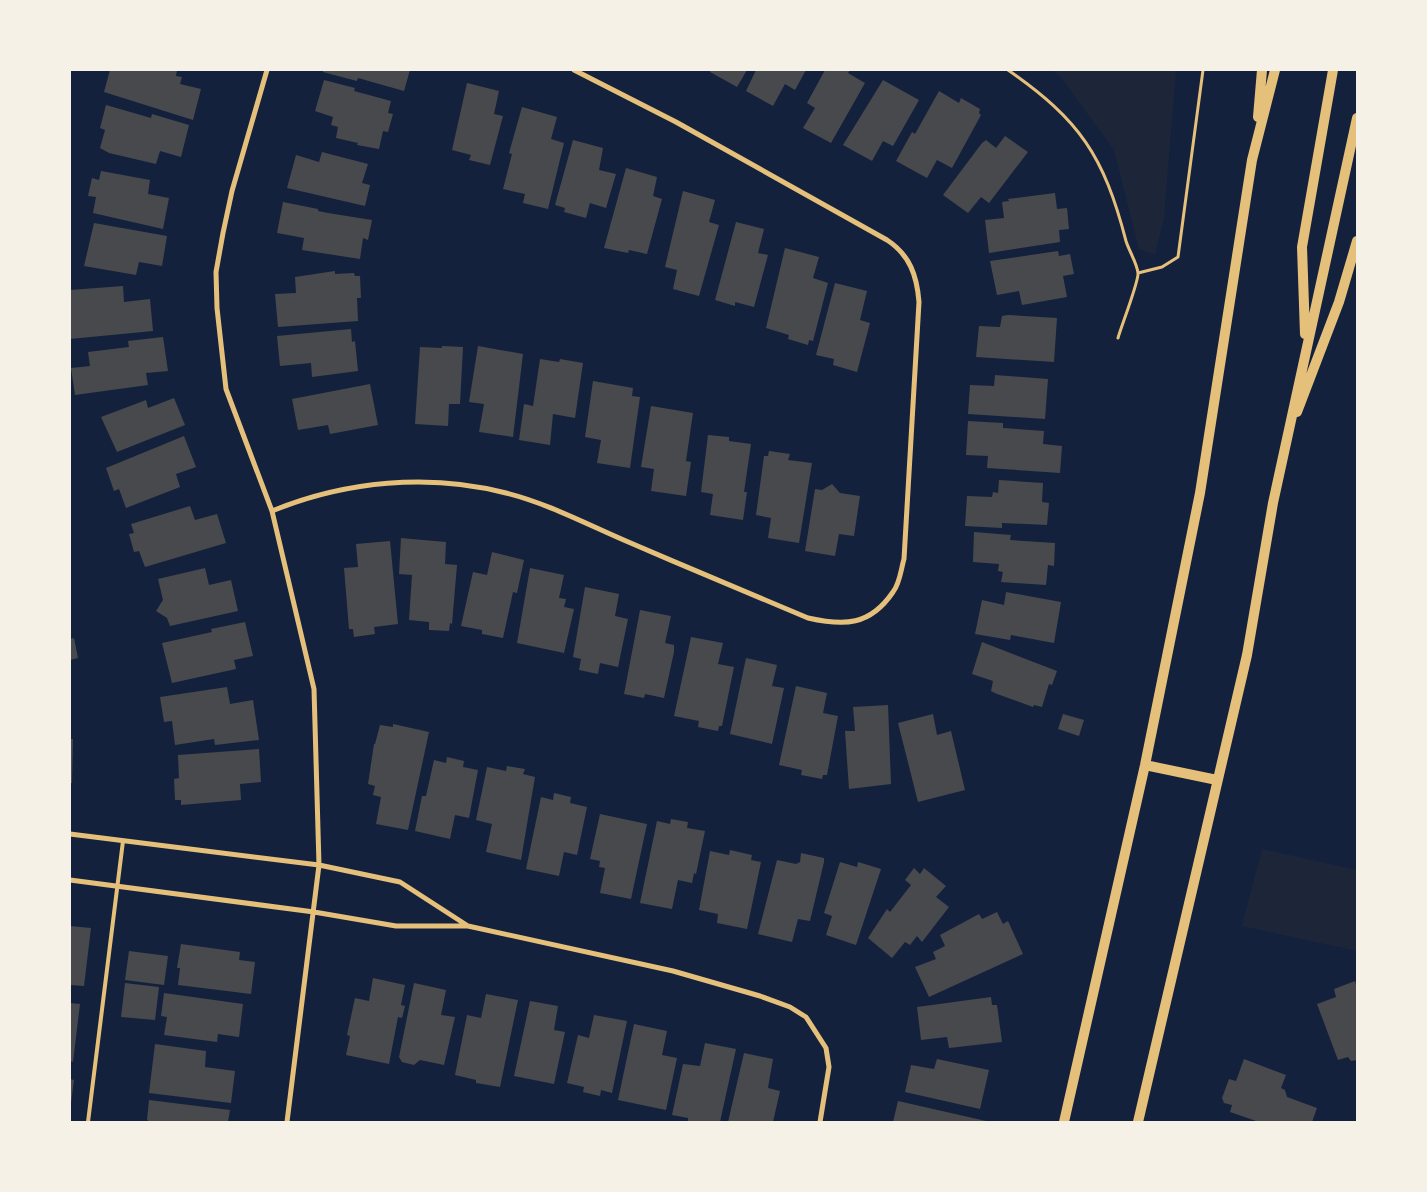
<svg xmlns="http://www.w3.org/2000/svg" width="1427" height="1192" viewBox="0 0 1427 1192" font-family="'Roboto Serif',serif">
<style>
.green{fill:#1d2539}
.building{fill:#48494c}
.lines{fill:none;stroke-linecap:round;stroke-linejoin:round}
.path{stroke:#e5c07b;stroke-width:3}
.service{stroke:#e5c07b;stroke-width:4}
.minor{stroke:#e5c07b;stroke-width:5}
.secondary{stroke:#e5c07b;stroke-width:10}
</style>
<rect width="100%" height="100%" fill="#14213d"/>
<path class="green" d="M1052,70H1176L1164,217L1155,255L1139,249L1114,150L1060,76Z
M1262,849L1357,870V951L1242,926Z"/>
<path class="building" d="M110,70H177L176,76L182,77L180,84L201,89L193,120L104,92Z
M323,70H410L404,91L358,78L357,81L323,72Z
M711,70H747L737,87L710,72Z
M756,70H806L795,90L785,84L773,106L746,91Z
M825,70H850L848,73L865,83L831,143L803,128L815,108L807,103Z
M324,80L355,88L354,91L391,101L388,113L393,114L388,132L383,131L379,149L357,145L358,143L336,138L338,127L331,125L333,117L315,111Z
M883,80L919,100L893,146L883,141L872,161L843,145Z
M467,83L499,91L494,114L503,116L490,165L469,160L471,155L452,150Z
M939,91L959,103L961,98L980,109L979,113L981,115L952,168L937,160L927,178L896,161L912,132L915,134Z
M106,105L151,118L152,114L189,125L181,157L160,151L156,164L109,153L100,148L105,130L100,128Z
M522,107L557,117L551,139L564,143L548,209L523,203L525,194L503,189L512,154L509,153Z
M1005,136L1028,152L989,203L981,197L968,213L943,195L982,143L986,140L996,148Z
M573,140L603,148L599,170L616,174L606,208L590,203L586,218L564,212L565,208L555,205Z
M322,152L368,164L362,183L370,185L365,206L287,188L296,155L319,162Z
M626,168L657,177L653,196L662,199L647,254L629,250L628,253L604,248Z
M101,171L150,180L148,194L169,198L163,229L93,213L96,197L88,196L92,178L99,180Z
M683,191L715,200L709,222L719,225L699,296L673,289L677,270L665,267Z
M1055,193L1057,209L1067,208L1069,229L1059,230L1060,242L989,253L985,220L1004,218L1002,202L1009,201L1008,199Z
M283,202L318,209V211L328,213L372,220L368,240L363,238L360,259L302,250L304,238L277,233Z
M736,222L764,229L758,253L768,255L754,307L735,302V306L715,300Z
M94,223L167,236L162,266L139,262L136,275L84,266Z
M785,248L819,257L813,278L828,283L813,341L809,340L808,345L788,339L789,335L766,328Z
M1058,251L1059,256L1070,254L1074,274L1063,276L1067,297L1022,305L1019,291L997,295L990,261Z
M335,271V274L354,273L355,276H360L361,298H357L358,321L278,327L275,294L296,293L295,277Z
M835,283L867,291L860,320L870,323L857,372L833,365L834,359L816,355Z
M123,286L124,302L150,299L153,331L70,339V290Z
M1008,315L1057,318L1054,362L976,357L979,326L1000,327L1002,316Z
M351,329L352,342L355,341L358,371L312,377L311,363L280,366L277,336Z
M163,337L168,371L146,373L148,385L75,395L71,368L90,366L88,352L129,347L128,341Z
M442,346L463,347L460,404H449L448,426L415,424L420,347L442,348Z
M478,346L523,354L513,437L479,432L484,404L469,402Z
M540,359L559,362L560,359L583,363L575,418L553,414L550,445L519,440L524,404L533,406Z
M995,375L1048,379L1045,419L968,414L970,385L994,386Z
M593,381L633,388L632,396L640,397L630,468L597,463L601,440L585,437Z
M370,384L378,425L330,434L328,425L298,430L292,399Z
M174,398L185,425L117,452L101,417L146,400L148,408Z
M651,406L693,413L686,461L691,462L686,496L651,491L654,469L641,467Z
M968,421L1003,423V428L1044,431L1043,444L1062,446L1060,473L987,468L988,456L966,455Z
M708,435L729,437V441L751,444L744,492H747L743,520L710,515L713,494L701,492Z
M184,436L196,467L176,474L180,487L126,508L119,489L114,491L106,468Z
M769,451L790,454L788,460L812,463L799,543L768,538L771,518L756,515L764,456H768Z
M999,480L1043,483L1042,502L1049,503L1047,525L1002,523V528L965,526L967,496L992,497L993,492L998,493Z
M832,484L840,493L860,496L854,536L839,534L835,556L805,551L815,489L822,490Z
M190,506L195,520L217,514L226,543L145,567L139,551L134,552L129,534L134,533L131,524Z
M974,532L1011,535L1010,540L1055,543L1054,566L1048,565L1046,585L1001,582L1003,572L998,571L999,564L973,562Z
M401,538L446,542L445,564L457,565L452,624L450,623L449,631L429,630V622L409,620L412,575L399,574Z
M390,541L398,624L374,627L375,634L354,637L353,629H349L344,568L358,567L356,544Z
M492,552L524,560L517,593L513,592L503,638L482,634V630L461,626L473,572L487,575Z
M205,568L209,585L231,580L238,611L170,626L167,618L156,611L163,600L158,579Z
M530,568L564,575L559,598L566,599L564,607L574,609L564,653L517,643Z
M585,587L619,594L615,616L628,619L618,667L600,663L598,674L579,670L581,659L573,657Z
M1006,592L1061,602L1054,643L1011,635L1010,640L975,634L982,600L1004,605Z
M640,610L671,616L665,643L674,645V652L664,698L645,694L644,698L624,694Z
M245,622L253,656L234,660L236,669L172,683L162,643L212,632L211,629Z
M691,637L723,643L718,664L734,667L722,726H719L718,731L698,727L699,721L674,716Z
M74,638L78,658L70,660V639Z
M982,642L1057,671L1052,685L1049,684L1042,707L1034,705L1033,707L997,694L991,691L993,681L972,674Z
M746,658L777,665L772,686L784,688L772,744L730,734Z
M796,686L827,693L823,713L838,716L827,775H823L822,779L801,775L802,770L779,765Z
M227,687L230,704L253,700L259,740L215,745L214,739L175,745L172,721L164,722L160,697Z
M888,705L891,784L849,789L845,731H855L853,707Z
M933,714L937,735L951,731L965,790L918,802L898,723Z
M1063,714L1084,720L1079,736L1058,729Z
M393,724L429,732L408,830L376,824L381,797L373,795L375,786L368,784L374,744H375L380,725L393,727Z
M70,739H73L72,783H70Z
M259,749L261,782L240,784L241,800L181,805V800H175L174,779L179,778L178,755Z
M447,757L464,761L463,767L478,770L469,818L455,815L450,839L415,831L422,796H426L434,760L446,763Z
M507,766L525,769L523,774L535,777L521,860L486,852L492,824L476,820L487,767L506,771Z
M554,793L571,797L570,803L587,807L577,855L564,852L559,876L526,869L541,797L553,800Z
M600,814L647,824L631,899L600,893L605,868L599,867L600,861L590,859Z
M671,819L688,822L687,828L705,831L696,874L694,873L692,883L678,880L672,909L640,903L657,821L670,824Z
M730,850L752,855L751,860L761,862L747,929L717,923L718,914L699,910L710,851L729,855Z
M801,853L824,858V862L810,921L798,919L792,942L758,934L777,860L796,864L800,862Z
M840,862L857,867L858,862L881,869L856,945L826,935L832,916L824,913Z
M914,868L920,874L924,868L946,886L936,897L949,907L922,942L917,936L910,945L905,942L892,958L868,938L887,909L890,912L911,885L905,880Z
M997,912L1003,924L1008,921L1023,954L929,997L915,967L936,959L933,952L945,946L940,935L979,914L982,919Z
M70,926L91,928L84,986L70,985Z
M181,944L240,952L239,960L255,962L251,994L178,985L180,968H177Z
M129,951L168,956L164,985L125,980Z
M373,978L405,985L401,1005L405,1006L402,1018L398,1017L389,1064L346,1055L350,1036L347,1035L355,998L369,1001Z
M1355,981L1357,988V1060L1351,1061L1348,1057L1338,1060L1317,1004L1336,997L1334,989Z
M125,983L159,987L155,1020L121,1017Z
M414,983L446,990L441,1015L455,1017L444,1065L420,1060L414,1065L402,1062L399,1057Z
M164,993L243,1004L239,1037L218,1034L217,1042L164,1035L167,1017L161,1016Z
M486,994L518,1000L500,1087L476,1083V1080L455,1075L467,1015L481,1018Z
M991,997L992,1005H997L1002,1042L949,1048L947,1037L921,1040L917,1007Z
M530,1001L558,1006L554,1030L565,1032L554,1084L514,1076Z
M70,1003L80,1004L73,1062L70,1061Z
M594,1015L627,1021L612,1093L601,1090L600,1096L583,1092L584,1087L567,1083L578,1035L589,1038Z
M634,1024L667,1031L662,1055L677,1058L666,1110L618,1100Z
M705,1043L736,1049L720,1122H688V1118L672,1115L683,1064L700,1066Z
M155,1044L206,1051L205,1067L235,1071L231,1103L149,1093Z
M744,1053L773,1059L768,1088L780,1091L773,1122H728Z
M937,1059L989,1070L980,1109L905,1092L911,1065L934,1069Z
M1244,1059L1286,1075L1281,1088L1285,1090L1287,1097L1317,1108L1312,1122H1259L1230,1112L1232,1105L1224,1103L1222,1098L1229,1079L1236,1081Z
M70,1079L74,1080L71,1103H70Z
M149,1100L230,1110L228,1122H151L147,1120Z
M898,1101L986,1121V1122H893Z"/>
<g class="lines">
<path class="path" d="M1008,70C1080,120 1104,156 1126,241C1129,251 1137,263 1138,273C1139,281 1121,327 1118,338
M1138,273L1162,267L1178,257L1203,70"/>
<path class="service" d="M88,1122L123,841"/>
<path class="minor" d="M267,70L232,191L223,233L216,272L217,308L226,389L272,511L314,689L319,865L287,1122
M272,511C345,481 429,473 506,493C550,504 592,527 633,544C691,569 749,593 808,618C844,626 870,626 893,592C900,583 901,569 904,559L919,302C917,276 910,255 887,240L676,122L574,70
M70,834L319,865L400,882L468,926
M70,880L314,912L396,926H468L673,971L760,996L790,1007L806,1017L826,1048L829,1067L820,1122"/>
<path class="secondary" d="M1258,117L1262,70
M1305,334L1302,247L1333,70
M1297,412L1339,302L1357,241
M1145,765L1217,780
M1064,1122L1145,765L1200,493L1252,160L1275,70
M1138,1122L1247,655L1273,503L1357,118"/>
</g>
<rect width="1427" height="1192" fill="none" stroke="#f6f1e7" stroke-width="142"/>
</svg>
